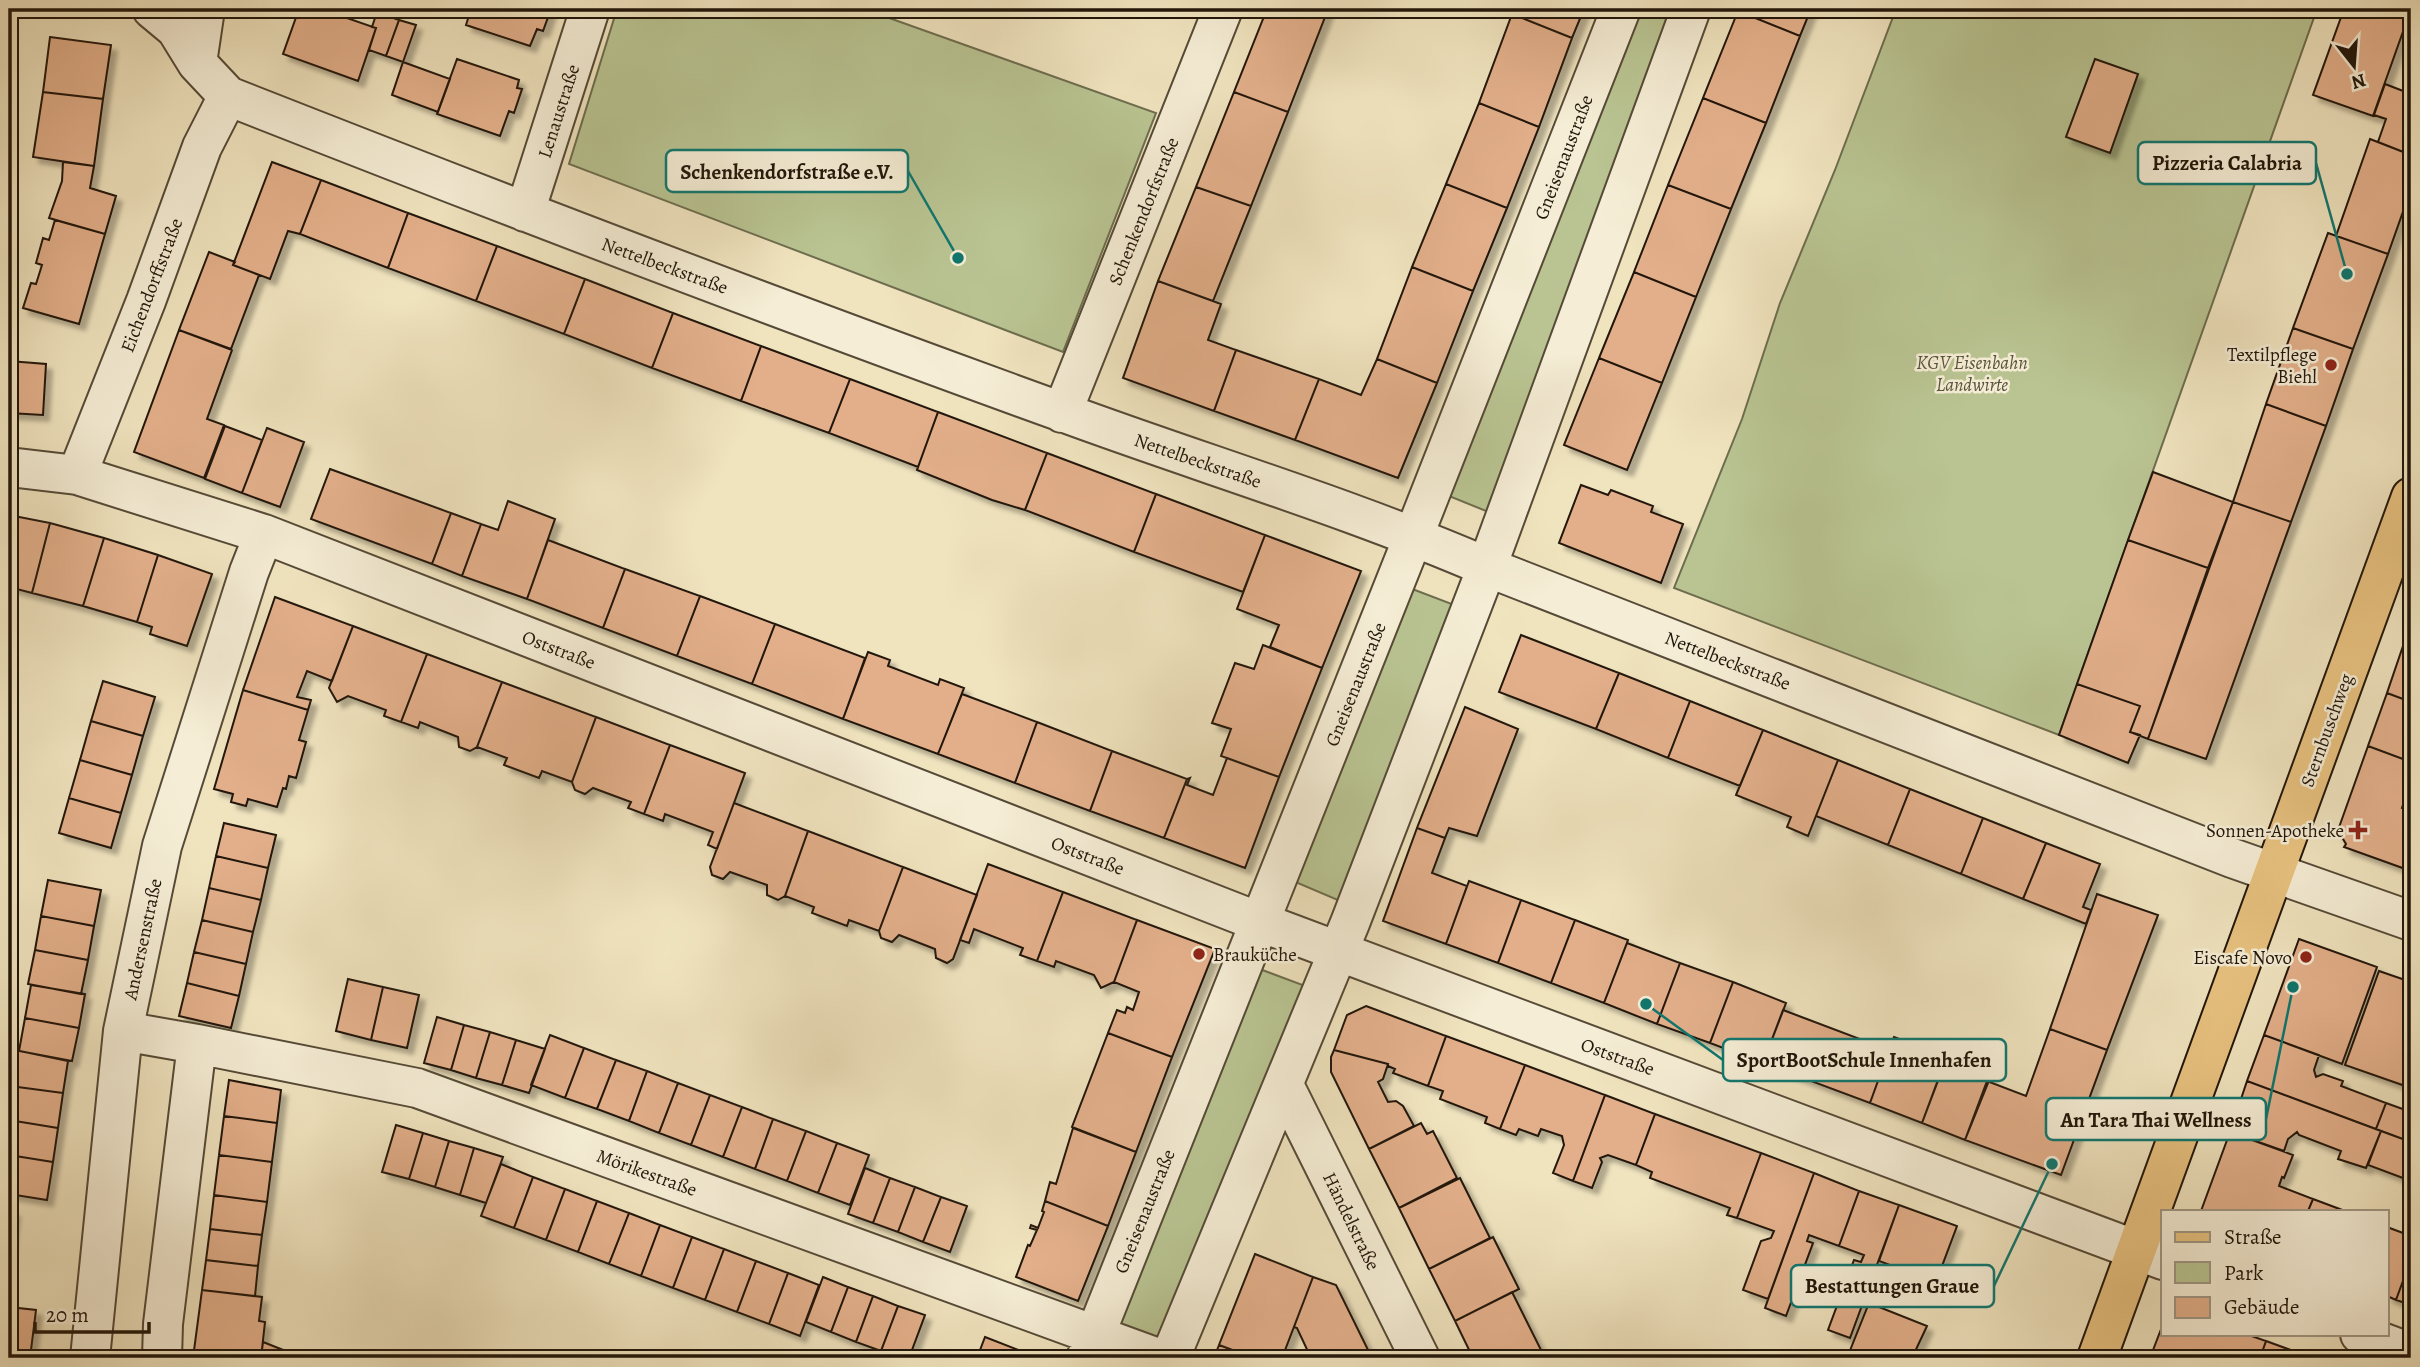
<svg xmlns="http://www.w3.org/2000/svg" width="2420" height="1367" viewBox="0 0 2420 1367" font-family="Alegreya,serif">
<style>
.green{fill:#b9c492;stroke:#6d6d4e;stroke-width:2}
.building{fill:#e2af8a;stroke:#21160a;stroke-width:2;filter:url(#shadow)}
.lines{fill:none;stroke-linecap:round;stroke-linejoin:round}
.minor-casing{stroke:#554a37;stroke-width:42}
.major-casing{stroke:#21160a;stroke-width:42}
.minor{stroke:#f5edd5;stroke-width:38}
.major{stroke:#e8c280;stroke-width:38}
.poi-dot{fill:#8f2418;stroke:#f5edd5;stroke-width:2.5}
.labels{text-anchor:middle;stroke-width:5;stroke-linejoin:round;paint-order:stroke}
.street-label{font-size:19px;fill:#21160a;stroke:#f5edd5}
.poi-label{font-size:19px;fill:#21160a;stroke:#f5edd5;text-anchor:end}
.park-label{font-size:19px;font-style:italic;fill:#56533a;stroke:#f5edd5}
.leader{fill:none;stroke:#0f766e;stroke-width:2.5}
.callout-dot{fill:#0f766e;stroke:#f5edd5;stroke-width:2.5}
.callout{fill:#f5edd5;stroke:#0f766e;stroke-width:2.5}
.callout-label{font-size:21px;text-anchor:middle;font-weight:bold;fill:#21160a}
</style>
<defs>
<filter id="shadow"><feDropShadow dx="6" dy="6" stdDeviation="2" flood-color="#0004"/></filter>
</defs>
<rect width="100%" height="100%" fill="#f0e4bf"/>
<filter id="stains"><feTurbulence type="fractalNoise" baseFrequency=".00286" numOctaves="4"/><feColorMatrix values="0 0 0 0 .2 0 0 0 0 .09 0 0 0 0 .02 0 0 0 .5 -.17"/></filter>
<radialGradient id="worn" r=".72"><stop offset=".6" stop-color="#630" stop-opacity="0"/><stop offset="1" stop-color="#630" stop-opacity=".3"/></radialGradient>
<path class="green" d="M617,9H864L1156,113L1063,352L569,164Z
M1636,9H1677L1491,513L1444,494Z
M1896,9H2317L2059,735L1674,588L1742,419L1780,303L1835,170Z
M1407,587L1457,606L1340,901L1293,881Z
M1257,968L1308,987L1159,1341L1118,1324Z"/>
<path class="building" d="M299,9H321L376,28L358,81L283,54Z
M471,9H551L543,31L537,29L530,46L466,25Z
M1267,9H1302L1325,17L1288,112L1234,92Z
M1302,9H1328L1325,17Z
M1514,9H1584L1572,38L1512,14Z
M1739,9H1811L1800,36L1738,11Z
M2344,9H2411L2373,116L2313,95Z
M1738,11L1800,36L1766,123L1703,98Z
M377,12L399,20L386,56L369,50L376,28L372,27Z
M1512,14L1572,38L1539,127L1479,103Z
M399,20L416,25L403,62L386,56Z
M50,37L111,45L103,99L43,92Z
M457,59L519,80L517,88L522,89L514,113L509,111L500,136L437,114Z
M2095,59L2138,74L2110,153L2066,137Z
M403,62L450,79L438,112L392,95Z
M2385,84L2411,94V155L2378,142L2386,119L2374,115Z
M43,92L103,99L94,166L33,157Z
M1234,92L1288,112L1251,206L1196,187Z
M1703,98L1766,123L1731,209L1668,185Z
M1479,103L1539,127L1507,208L1446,184Z
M2370,139L2411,155V189L2388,254L2336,236Z
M63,162L94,166L90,188L116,196L105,234L49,218L62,181Z
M272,162L321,180L300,234L288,231L270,279L233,265Z
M321,180L408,213L388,268L300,234Z
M1446,184L1507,208L1473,291L1412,267Z
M1668,185L1731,209L1696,297L1634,272Z
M1196,187L1251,206L1213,301L1158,281Z
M408,213L497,246L476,301L388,268Z
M55,220L105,234L79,324L23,308L31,283L36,284L42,265L36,263L43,238L49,240Z
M2328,233L2388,254L2353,349L2293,328Z
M497,246L585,279L564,334L476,301Z
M209,252L235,262L233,265L259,275L231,349L179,330Z
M1412,267L1473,291L1437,383L1377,359Z
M1634,272L1696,297L1662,383L1599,358Z
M585,279L673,313L652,368L564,334Z
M1158,281L1221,304L1208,340L1236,350L1214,411L1123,378Z
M673,313L761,346L741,401L652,368Z
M2293,328L2353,349L2326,426L2266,404Z
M179,330L232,350L207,419L224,425L204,478L134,452Z
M761,346L850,379L829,433L741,401Z
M1236,350L1319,379L1295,440L1214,411Z
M1599,358L1662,383L1627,470L1564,445Z
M1377,359L1437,383L1398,478L1295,440L1319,379L1361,395Z
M9,361L46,364L43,415L9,413Z
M850,379L938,412L918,467L829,433Z
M2266,404L2326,426L2291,522L2233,502Z
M938,412L1047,453L1025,510L992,500L917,470Z
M225,426L262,440L242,493L205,479Z
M267,428L304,442L280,507L242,493Z
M1047,453L1156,494L1134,552L1025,510Z
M330,469L451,513L432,564L311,519Z
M2153,472L2233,502L2208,568L2128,540Z
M1581,485L1608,495L1611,490L1653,506L1651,512L1683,524L1661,583L1559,543Z
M1156,494L1265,535L1243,592L1134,552Z
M508,501L555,519L527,599L462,576L481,524L498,530Z
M2233,502L2291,522L2206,759L2148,739Z
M451,513L481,524L462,576L432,564Z
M9,515L50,523L32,593L9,587Z
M50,523L104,538L83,606L32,593Z
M1265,535L1361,571L1322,668L1270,647L1279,625L1237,609Z
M104,538L158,555L137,622L83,606Z
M548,540L625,569L603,628L527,599Z
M2128,540L2208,568L2148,739L2130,732L2140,706L2077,684Z
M158,555L212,574L187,646L150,634L152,627L137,622Z
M625,569L700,596L677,656L603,628Z
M700,596L775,624L752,684L677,656Z
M275,597L353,626L332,681L307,671L297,697L311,700L308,710L243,690Z
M775,624L865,658L843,719L752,684Z
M2411,624V649L2403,646Z
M353,626L427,654L401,722L384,716L386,710L348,696L337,702L329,688Z
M1521,635L1619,673L1596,729L1499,692Z
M1263,645L1322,668L1279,777L1221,756L1231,729L1212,723L1235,663L1254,669Z
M2403,646L2411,649V702L2387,693Z
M868,652L890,660L888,666L938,685L940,679L964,688L938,754L843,719Z
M427,654L502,682L477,747L470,751L459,747L458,737L420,722L418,728L401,722Z
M1619,673L1690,701L1668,758L1596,729Z
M103,681L155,697L143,736L91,721Z
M502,682L596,717L572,782L542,771L539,778L504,765L507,758L477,747Z
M2077,684L2140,706L2130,732L2140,735L2128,763L2059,735Z
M243,690L308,710L299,740L306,742L296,778L289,776L286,789L283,788L277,807L248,799L246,806L231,802L233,794L214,789Z
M2387,693L2411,702V762L2368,746Z
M962,694L1037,722L1015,783L938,754Z
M1690,701L1763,730L1740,786L1668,758Z
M1465,707L1518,729L1477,836L1449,828L1445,838L1417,828Z
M596,717L670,745L644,814L628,808L631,802L593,788L585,794L575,790L572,782Z
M91,721L143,736L132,775L80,760Z
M1037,722L1112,751L1090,811L1015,783Z
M1763,730L1838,760L1808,836L1787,827L1791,817L1736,795Z
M670,745L745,773L717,849L708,845L713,832L665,814L663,821L644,814Z
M2368,746L2411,762V801L2410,804L2404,802L2402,808L2411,812V871L2344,847L2346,844L2340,834L2337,833Z
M1112,751L1187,779L1164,838L1090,811Z
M1227,758L1279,777L1245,868L1164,838L1187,779L1190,778L1187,785L1213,795Z
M80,760L132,775L121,813L69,798Z
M1838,760L1910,789L1888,845L1816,816Z
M1910,789L1983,818L1961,874L1888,845Z
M69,798L121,813L111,848L59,833Z
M734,803L808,831L785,896L778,900L767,895V885L730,872L723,879L712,875L710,867Z
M1983,818L2046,843L2023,899L1961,874Z
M224,823L276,835L268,868L216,856Z
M1417,828L1445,838L1432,873L1467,886L1446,944L1383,921Z
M808,831L903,867L879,931L849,920L847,926L812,913L814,907L785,896Z
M2046,843L2100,864L2083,907L2091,910L2086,924L2023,899Z
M216,856L268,868L261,900L209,888Z
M988,864L1063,892L1037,961L1020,955L1023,948L974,929L969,943L960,940Z
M903,867L977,895L953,959L947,963L936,958L935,949L899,935L892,942L881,938L879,931Z
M48,880L101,890L94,926L41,916Z
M1469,881L1521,900L1498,963L1446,944Z
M209,888L261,900L253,932L202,920Z
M1063,892L1137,920L1114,982L1101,988L1094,975L1056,961L1054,967L1037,961Z
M2097,894L2158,915L2107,1050L2050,1029Z
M1521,900L1575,920L1551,983L1498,963Z
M41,916L94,926L88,960L35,950Z
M202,920L253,932L246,964L194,952Z
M1137,920L1215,949L1172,1057L1108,1033L1117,1010L1125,1013L1127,1007L1133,1010L1139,992L1114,982Z
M1575,920L1628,940L1604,1003L1551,983Z
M2299,939L2377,967L2342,1064L2264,1035Z
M1627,943L1680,963L1657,1024L1604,1003Z
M35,950L88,960L81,994L28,984Z
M194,952L246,964L239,996L187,983Z
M1680,963L1733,982L1710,1043L1657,1024Z
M2379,971L2411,982V1088L2345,1065Z
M348,979L383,987L371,1040L336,1031Z
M1733,982L1786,1003L1763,1063L1710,1043Z
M187,983L239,996L231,1028L179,1016Z
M31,985L85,994L79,1028L25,1018Z
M383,987L419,995L407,1048L371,1040Z
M1366,1006L1446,1036L1428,1086L1393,1073L1395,1069L1388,1066V1064L1334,1050L1347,1015Z
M1783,1010L1889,1050L1870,1103L1763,1063Z
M437,1017L464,1025L451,1070L424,1063Z
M25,1018L79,1028L72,1061L19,1051Z
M464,1025L490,1032L476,1078L451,1070Z
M2050,1029L2107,1050L2061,1175L1965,1140L1987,1081L2026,1096Z
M490,1032L516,1040L502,1085L476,1078Z
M1108,1033L1172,1057L1136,1152L1072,1127Z
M550,1035L584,1048L565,1098L531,1085Z
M2264,1035L2319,1055L2314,1070L2316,1077L2323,1074L2343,1081L2341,1086L2386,1103L2376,1129L2247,1081Z
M1446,1036L1525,1065L1500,1129L1485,1123L1487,1117L1440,1099L1443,1091L1428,1086Z
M1894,1037L1947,1057L1922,1123L1870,1103Z
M516,1040L545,1049L529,1093L502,1085Z
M584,1048L616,1060L597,1109L565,1098Z
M15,1050L68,1061L63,1093L10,1086Z
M1334,1050L1388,1064L1383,1079L1378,1082L1388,1102L1396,1101L1403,1106L1414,1126L1369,1149L1331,1072V1057Z
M616,1060L647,1071L629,1121L597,1109Z
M1945,1061L1990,1078L1965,1140L1922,1123Z
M1525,1065L1605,1095L1573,1181L1553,1173L1564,1145L1562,1136L1541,1129L1538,1136L1519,1129L1516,1135L1500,1129Z
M647,1071L678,1083L659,1133L629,1121Z
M229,1080L281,1090L277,1123L224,1116Z
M2247,1081L2381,1131L2366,1168L2338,1159L2341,1151L2299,1135L2297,1132L2288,1139L2284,1151L2230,1132Z
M678,1083L710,1095L691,1145L659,1133Z
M10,1086L63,1093L58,1128L9,1120Z
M710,1095L742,1107L723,1157L691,1145Z
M1605,1095L1655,1114L1636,1165L1608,1155L1600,1158L1602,1162L1592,1188L1573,1181Z
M2386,1103L2411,1112V1142L2376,1129Z
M742,1107L773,1119L755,1169L723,1157Z
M1655,1114L1761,1153L1737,1218L1727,1215L1730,1208L1650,1178L1652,1172L1636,1165Z
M224,1116L277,1123L272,1162L219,1155Z
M773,1119L806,1131L787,1181L755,1169Z
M9,1120L58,1128L53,1162L9,1155Z
M1421,1123L1427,1134L1433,1131L1457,1178L1399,1208L1369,1149Z
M396,1125L423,1133L409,1179L382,1172Z
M1073,1128L1136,1152L1108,1226L1045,1201L1050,1182L1056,1184Z
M806,1131L837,1143L818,1193L787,1181Z
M2381,1131L2411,1142V1181L2368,1165Z
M2230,1132L2293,1155L2284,1178L2282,1177L2279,1186L2313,1199L2308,1211H2201Z
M423,1133L449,1141L435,1187L409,1179Z
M449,1141L474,1148L460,1195L435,1187Z
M837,1143L869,1155L850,1205L818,1193Z
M474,1148L503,1157L486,1203L460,1195Z
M1761,1153L1814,1173L1768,1299L1743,1290L1761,1241L1771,1238L1774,1231L1737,1218Z
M9,1155L53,1162L47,1200L9,1194Z
M219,1155L272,1162L267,1202L214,1195Z
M501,1164L533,1177L514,1228L481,1216Z
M865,1168L890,1178L873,1223L848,1214Z
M1814,1173L1859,1191L1839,1246L1809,1235L1807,1241L1813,1243L1786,1316L1765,1308Z
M533,1177L565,1189L546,1240L514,1228Z
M890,1178L915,1187L898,1232L873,1223Z
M1460,1178L1490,1238L1429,1269L1399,1208Z
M915,1187L941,1197L923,1242L898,1232Z
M565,1189L597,1201L578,1252L546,1240Z
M1859,1191L1899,1205L1850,1338L1828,1330L1854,1260L1861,1262L1864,1255L1839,1246Z
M214,1195L267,1202L262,1235L210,1229Z
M941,1197L967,1206L950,1252L923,1242Z
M2313,1199L2345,1211H2308Z
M597,1201L629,1213L609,1264L578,1252Z
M1045,1201L1108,1226L1078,1301L1016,1277L1028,1245L1030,1246L1037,1230L1030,1228L1031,1225L1038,1228L1044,1212L1042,1211Z
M1899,1205L1957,1226L1936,1282L1879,1261Z
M9,1210L14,1211L9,1253Z
M629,1213L660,1225L641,1276L609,1264Z
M660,1225L692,1237L673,1288L641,1276Z
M2387,1227L2411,1236V1259L2396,1300L2387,1296Z
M210,1229L262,1235L258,1266L206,1260Z
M692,1237L724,1249L705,1300L673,1288Z
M1493,1237L1519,1289L1455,1321L1429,1269Z
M724,1249L756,1261L737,1312L705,1300Z
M1255,1254L1313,1277L1282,1358H1254L1219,1345Z
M2411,1259V1305L2396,1300Z
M206,1260L258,1266L255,1296L202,1290Z
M756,1261L788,1273L769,1324L737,1312Z
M788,1273L819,1285L800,1336L769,1324Z
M823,1277L848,1287L831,1332L806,1322Z
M1313,1277L1336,1285L1372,1358H1311L1297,1328L1294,1327Z
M848,1287L873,1296L856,1342L831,1332Z
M202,1290L262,1297L259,1321L265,1322L261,1358H193Z
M1512,1292L1545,1358H1473L1455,1321Z
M873,1296L898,1306L881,1351L856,1342Z
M1869,1303L1927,1326L1912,1358H1847Z
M898,1306L925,1315L909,1358H901L881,1351Z
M9,1307L36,1310L30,1358H9Z
M2163,1324V1334H2246L2266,1341L2260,1358H2150Z
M985,1337L1039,1358H977Z
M2266,1341L2313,1358H2260Z
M263,1342L301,1357V1358H261Z
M1219,1345L1254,1358H1214Z"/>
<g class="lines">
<defs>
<path id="minor" d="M152,9L176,29L197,63L228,96C505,205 782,311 1062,412C1203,464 1348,507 1487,567L2232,858L2411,921
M197,63L205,9
M525,212L590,9
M1062,413L1223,9
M9,467L77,475L264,534L1244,916L2163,1260
M77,475L146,301L202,147L228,96
M123,1031L197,1044L417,1088L1158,1358
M1284,1085L1420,1358
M2360,1334L2411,1353
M90,1358L123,1031L162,846L249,572L264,534
M162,1358L163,1324L197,1044
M1086,1358L1414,535L1621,9
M1170,1358L1350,923L1487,567L1691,9"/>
<path id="major" d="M2097,1358L2411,497"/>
</defs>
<use href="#minor" class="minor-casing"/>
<use href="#major" class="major-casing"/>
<use href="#minor" class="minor"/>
<use href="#major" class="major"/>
</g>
<g class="poi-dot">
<circle cx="2331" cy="365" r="7"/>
<path d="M2354.5 819.5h7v7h7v7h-7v7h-7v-7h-7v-7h7z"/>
<circle cx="1199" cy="954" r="7"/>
<circle cx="2306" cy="957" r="7"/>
</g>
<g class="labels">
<g class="street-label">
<text transform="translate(558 111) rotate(-72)" y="7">Lenaustraße</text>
<text transform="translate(1563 157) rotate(-69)" y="7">Gneisenaustraße</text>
<text transform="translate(1143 211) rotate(-68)" y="7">Schenkendorfstraße</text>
<text transform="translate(665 265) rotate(20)" y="7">Nettelbeckstraße</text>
<text transform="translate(151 285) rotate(-69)" y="7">Eichendorffstraße</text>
<text transform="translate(1198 460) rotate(19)" y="7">Nettelbeckstraße</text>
<text transform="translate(559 649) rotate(21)" y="7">Oststraße</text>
<text transform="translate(1728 660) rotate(21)" y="7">Nettelbeckstraße</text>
<text transform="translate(1355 684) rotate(-68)" y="7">Gneisenaustraße</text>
<text transform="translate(2326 730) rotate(-70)" y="7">Sternbuschweg</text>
<text transform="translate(1088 855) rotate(21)" y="7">Oststraße</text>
<text transform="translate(142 939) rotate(-78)" y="7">Andersenstraße</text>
<text transform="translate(1618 1056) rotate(20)" y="7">Oststraße</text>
<text transform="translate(647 1172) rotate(20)" y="7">Mörikestraße</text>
<text transform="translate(1144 1211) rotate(-68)" y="7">Gneisenaustraße</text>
<text transform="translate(1352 1221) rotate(64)" y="7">Händelstraße</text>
</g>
<g class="poi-label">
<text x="2317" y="361">Textilpflege<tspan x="2317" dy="22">Biehl</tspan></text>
<text x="2344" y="837">Sonnen-Apotheke</text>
<text x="1213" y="961" text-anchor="start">Brauküche</text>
<text x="2292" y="964">Eiscafe Novo</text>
</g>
<g class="park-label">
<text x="1972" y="369">KGV Eisenbahn<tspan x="1972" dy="22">Landwirte</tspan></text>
</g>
</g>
<path class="leader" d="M2347 274L2316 163M958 258L908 171M1646 1004L1723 1060M2293 987L2266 1119M2052 1164L1994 1286"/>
<g class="callout-dot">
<circle cx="2347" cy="274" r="7"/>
<circle cx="958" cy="258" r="7"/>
<circle cx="1646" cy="1004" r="7"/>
<circle cx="2293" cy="987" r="7"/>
<circle cx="2052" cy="1164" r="7"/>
</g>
<g class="callout">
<rect x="2138" y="142" width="178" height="42" rx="7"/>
<rect x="666" y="150" width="242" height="42" rx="7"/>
<rect x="1723" y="1039" width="283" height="42" rx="7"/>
<rect x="2046" y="1098" width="220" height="42" rx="7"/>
<rect x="1791" y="1265" width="203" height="42" rx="7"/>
</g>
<g class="callout-label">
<text x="2227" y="170">Pizzeria Calabria</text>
<text x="787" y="179">Schenkendorfstraße e.V.</text>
<text x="1864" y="1067">SportBootSchule Innenhafen</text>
<text x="2156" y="1127">An Tara Thai Wellness</text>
<text x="1892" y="1293">Bestattungen Graue</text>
</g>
<rect width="2420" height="1367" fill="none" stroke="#f0e4bf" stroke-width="35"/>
<rect x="10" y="10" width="2399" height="1346" fill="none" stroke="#21160a" stroke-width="3.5"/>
<rect x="18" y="18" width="2385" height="1332" fill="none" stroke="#21160a" stroke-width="2"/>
<rect x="2161" y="1210" width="228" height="126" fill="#f5edd5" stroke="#a09784" stroke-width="2"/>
<rect x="2175" y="1232" width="35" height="10" fill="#e8c280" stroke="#a09784" stroke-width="2"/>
<text x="2224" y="1244" font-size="21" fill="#21160a">Straße</text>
<rect x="2175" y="1262" width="35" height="21" fill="#b9c492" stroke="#a09784" stroke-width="2"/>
<text x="2224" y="1280" font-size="21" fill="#21160a">Park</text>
<rect x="2175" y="1297" width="35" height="21" fill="#e2af8a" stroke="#a09784" stroke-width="2"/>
<text x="2224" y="1314" font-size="21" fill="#21160a">Gebäude</text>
<g transform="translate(2354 66) rotate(163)" stroke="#f5edd5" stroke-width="5" paint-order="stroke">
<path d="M0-5L12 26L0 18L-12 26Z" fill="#21160a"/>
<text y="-10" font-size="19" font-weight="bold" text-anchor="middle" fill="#21160a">N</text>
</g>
<path d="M35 1322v10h114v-10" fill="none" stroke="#21160a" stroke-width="3.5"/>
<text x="46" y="1322" font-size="21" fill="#21160a" stroke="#f5edd5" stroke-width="5" paint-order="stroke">20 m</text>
<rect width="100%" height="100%" filter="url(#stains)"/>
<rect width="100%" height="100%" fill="url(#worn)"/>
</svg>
